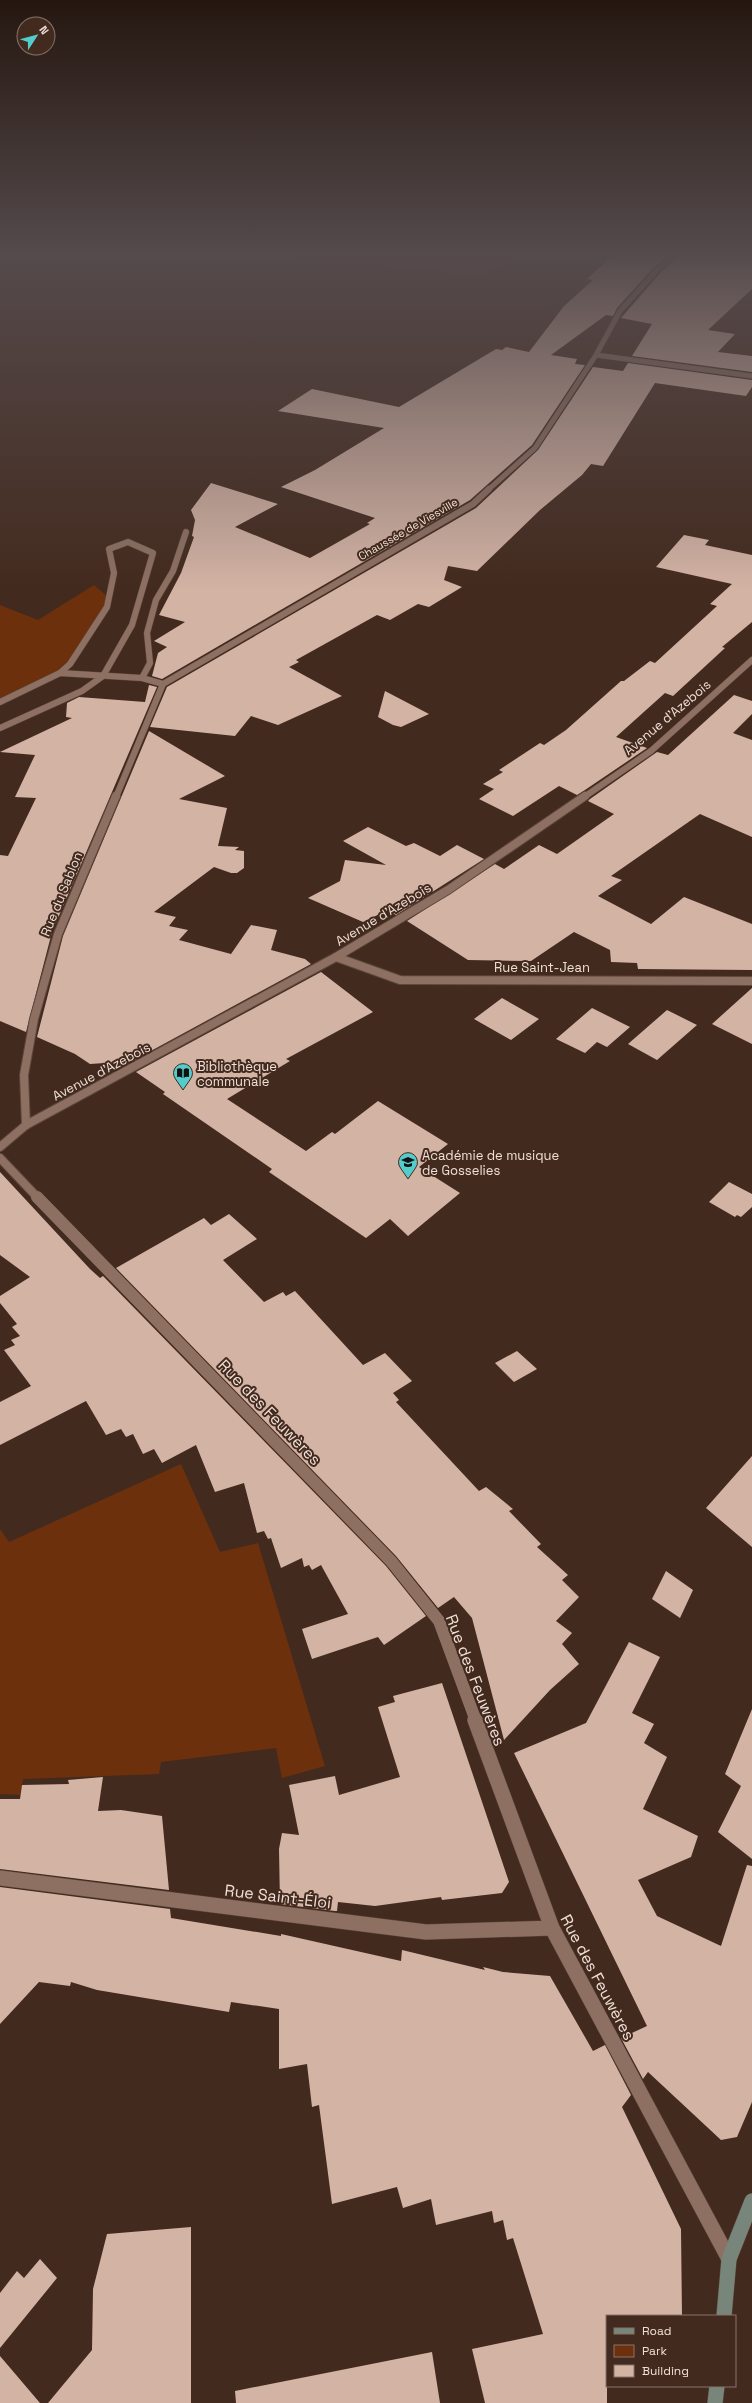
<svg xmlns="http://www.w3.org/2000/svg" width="752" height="2403" viewBox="0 0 752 2403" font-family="'Space Grotesk',sans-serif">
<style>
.green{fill:#6d300c}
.building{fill:#d3b3a4}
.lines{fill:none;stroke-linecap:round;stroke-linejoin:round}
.minor-far4-casing{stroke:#5d473d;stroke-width:5.5}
.minor-far3-casing{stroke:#5d473d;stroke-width:7}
.minor-far2-casing{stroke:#5d473d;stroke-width:10}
.minor-far1-casing{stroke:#5d473d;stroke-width:12}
.minor-casing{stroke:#5d473d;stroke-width:16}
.tertiary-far1-casing{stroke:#5d473d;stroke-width:7}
.tertiary-casing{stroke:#5d473d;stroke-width:10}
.secondary-casing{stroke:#5d473d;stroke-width:16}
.minor-far4{stroke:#8d7062;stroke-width:5}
.minor-far3{stroke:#8d7062;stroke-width:6}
.minor-far2{stroke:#8d7062;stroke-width:8}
.minor-far1{stroke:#8d7062;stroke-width:12}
.minor{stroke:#8d7062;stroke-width:15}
.tertiary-far1{stroke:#8d7062;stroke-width:6}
.tertiary{stroke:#8d7062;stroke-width:8}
.secondary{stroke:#78857b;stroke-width:15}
.labels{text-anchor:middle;stroke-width:4;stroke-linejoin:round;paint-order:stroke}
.far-street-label{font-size:11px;fill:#f0dfd7;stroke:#432a1e}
.street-label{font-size:13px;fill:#f0dfd7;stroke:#432a1e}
.poi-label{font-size:13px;fill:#f0dfd7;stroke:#432a1e;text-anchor:start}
.near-street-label{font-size:16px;fill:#f0dfd7;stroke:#432a1e}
</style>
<rect width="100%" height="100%" fill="#432a1e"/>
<path class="green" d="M290,255H509L489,275L453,274L359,261L336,262L284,256Z
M94,585L109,598L92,630L65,669L0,700V605L38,620Z
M181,1464L220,1552L258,1543L325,1766L282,1778L276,1748L161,1762L159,1774L23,1779L20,1795L0,1794V1529L9,1542Z"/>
<path class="building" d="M613,255H670L655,266L617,308L613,316L606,315L551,355L577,359L575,364L585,365L532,445L470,500L162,679L152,676L158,653L167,647L154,641L185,622L159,615L181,573L194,537L192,536L195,520L191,510L211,483L278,504L235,527L310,558L370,524L367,523L375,518L281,487L315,470L384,428L278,411L312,389L399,407L496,349L502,350L506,347L529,352L564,306L593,280L587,279Z
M680,255H752V289L708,330L735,334L718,352L752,356V372L632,356L652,324L621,318L661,272Z
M628,363L752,380V387L746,396L655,383L603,466L591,464L582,475L540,510L477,571L448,566L444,580L462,587L429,607L418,604L390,620L377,615L296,660L299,662L289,667L342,696L278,725L251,716L235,736L150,727L167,687L476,508L538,450L593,367L623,371Z
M684,535L709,540L705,545L752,555V622L722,647L725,648L673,696L665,693L616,737L647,748L585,790L577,795L559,786L513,816L479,799L494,789L483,784L503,772L499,770L540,743L544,745L566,730L621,681H624L650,661L655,663L717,606L710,604L732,584L656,567Z
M149,685L157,687L52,932L26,1032L0,1021V855L8,856L36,798L15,797L35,755L0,752L72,718L66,717L67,703L79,697L145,702Z
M385,691L429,714L401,727L393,725L378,717Z
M734,695L752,701V714L733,733L752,740V837L700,814L611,876L622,880L598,896L651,924L684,897L752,924V970L638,969L637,963L611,962L610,950L574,932L531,961L468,960L407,921L495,864L504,869L539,845L557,854L614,814L588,801L590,799L657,752L668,755Z
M149,731L225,776L179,799L227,808L218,846L239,847L235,850L244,851V868L237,873H231L214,867L154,912L176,917L169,926L188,930L179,940L231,954L251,925L277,930L271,950L305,959L311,964L125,1065L120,1062L90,1064L75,1054L37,1037L63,936Z
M368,827L406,846L414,843L440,856L457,845L484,859L396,915L388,910L363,922L308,898L340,881L345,860L386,865L343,841Z
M321,972L373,1012L286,1059L290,1061L227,1099L306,1151L332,1132L335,1134L378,1101L448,1144L419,1167L460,1193L408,1236L390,1219L366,1238L269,1172L272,1169L163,1094L165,1092L136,1072Z
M752,988V1044L712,1024Z
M502,998L539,1019L511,1040L474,1019Z
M592,1008L630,1027L607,1047L597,1042L585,1053L556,1039Z
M667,1010L697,1025L657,1060L628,1044Z
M0,1172L90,1269L100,1278L103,1276L386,1566L426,1616L384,1645L378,1637L312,1659L302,1629L348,1614L321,1565L312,1570L309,1565L304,1567L302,1558L281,1568L271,1538L268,1539L264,1531L257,1533L244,1483L215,1492L196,1445L162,1463L154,1449L143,1454L133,1434L126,1437L121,1429L106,1435L86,1401L0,1445V1402L31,1386L4,1350L15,1345L11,1340L20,1336L12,1327L17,1324L0,1303V1296L30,1277L0,1255Z
M729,1182L752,1194V1207L741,1217L737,1215L735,1217L709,1202Z
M229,1214L257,1239L223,1260L264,1302L283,1292L286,1296L295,1291L363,1365L385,1353L412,1381L393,1393L399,1400L396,1402L479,1491L486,1487L513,1509L509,1511L541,1544L537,1547L568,1575L562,1580L579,1597L556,1621L572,1633L562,1644L579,1664L550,1690L504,1740L472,1618L454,1597L438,1608L396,1556L116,1268L204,1218L211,1225Z
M517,1351L537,1369L514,1382L495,1363Z
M752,1456V1547L706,1508Z
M666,1571L693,1590L680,1618L652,1599Z
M629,1642L660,1657L632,1713L654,1724L644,1743L667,1757L643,1809L698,1836L691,1857L638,1880L657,1916L721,1946L747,1865L752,1866V2102L737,2137L721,2140L648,2072L643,2079L621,2038L647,2026L514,1753L586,1723Z
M442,1683L509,1882L502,1893L442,1900L441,1897L375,1906L338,1902L337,1911H335L280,1904L279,1849L282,1833L299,1835L289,1785L335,1776L339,1795L400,1777L378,1707L395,1702L393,1696Z
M752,1709V1859L718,1832L741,1786L725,1774Z
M103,1777L98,1811L121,1810L162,1816L169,1890L0,1869V1799H20L22,1785L69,1784L68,1780Z
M0,1887L170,1909L171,1918L281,1936V1934L401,1961L402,1950L485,1970L483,1967L503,1972L550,1976L593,2051L605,2045L631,2095L622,2107L681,2229L682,2316H607V2403H485L472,2349L543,2334L513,2238L507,2240L503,2220L494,2223L492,2211L436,2225L431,2199L403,2208L397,2187L332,2204L319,2105L312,2107L307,2064L279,2069V2009L231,2002L229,2012L97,1990L71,1982L70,1986L39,1982L0,2024Z
M191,2227V2403H48L92,2350L93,2289L107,2234Z
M40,2259L57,2278L0,2348V2293L17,2271L24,2278Z
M432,2352L440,2403H236L235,2391Z
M0,2356L40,2403H0Z"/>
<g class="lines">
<defs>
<path id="minor-far4" d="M596,355L752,376
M488,490L535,448L596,355L620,311L658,269L676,255"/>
<path id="minor-far3" d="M60,673L142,678L163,684L473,504L489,489
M142,678L150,663L147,633L156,600L173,571L186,532
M0,702L60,673L70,664L107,607L114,573L109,549L128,542L153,553L132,625L103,676L82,691L0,728
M116,797L163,684"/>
<path id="minor-far2" d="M336,957L400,980L752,981
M26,1125L24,1075L34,1019L58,934L116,796
M0,1158L38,1198"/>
<path id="minor-far1" d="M37,1197L391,1561L439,1621L476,1721"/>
<path id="minor" d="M475,1720L552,1928L729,2259
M0,1878L426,1932L552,1928"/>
<path id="tertiary-far1" d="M584,797L651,751L752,660"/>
<path id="tertiary" d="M0,1147L26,1125L336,957L448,890L585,796"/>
<path id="secondary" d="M724,2316L729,2259L752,2201
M715,2403L717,2386"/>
</defs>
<use href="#minor-far4" class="minor-far4-casing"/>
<use href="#minor-far3" class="minor-far3-casing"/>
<use href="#minor-far2" class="minor-far2-casing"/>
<use href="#minor-far1" class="minor-far1-casing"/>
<use href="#minor" class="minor-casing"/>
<use href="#tertiary-far1" class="tertiary-far1-casing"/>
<use href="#tertiary" class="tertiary-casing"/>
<use href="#secondary" class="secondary-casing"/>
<use href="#minor-far4" class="minor-far4"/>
<use href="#minor-far3" class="minor-far3"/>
<use href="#minor-far2" class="minor-far2"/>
<use href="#minor-far1" class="minor-far1"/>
<use href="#minor" class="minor"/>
<use href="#tertiary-far1" class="tertiary-far1"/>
<use href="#tertiary" class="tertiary"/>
<use href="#secondary" class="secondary"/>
</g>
<linearGradient id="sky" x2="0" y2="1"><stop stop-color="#251710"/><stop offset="0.43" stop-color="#554a4c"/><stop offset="1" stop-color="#554a4c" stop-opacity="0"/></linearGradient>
<rect width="752" height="591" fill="url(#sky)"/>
<defs>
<symbol id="library-pin" viewBox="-11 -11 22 30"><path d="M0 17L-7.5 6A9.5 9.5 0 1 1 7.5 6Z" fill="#53cdcb" stroke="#432a1e"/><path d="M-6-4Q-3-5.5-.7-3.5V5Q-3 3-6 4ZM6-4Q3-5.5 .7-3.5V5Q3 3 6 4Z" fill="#111"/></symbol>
<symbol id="school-pin" viewBox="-11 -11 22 30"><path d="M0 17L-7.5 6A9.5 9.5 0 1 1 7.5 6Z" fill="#53cdcb" stroke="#432a1e"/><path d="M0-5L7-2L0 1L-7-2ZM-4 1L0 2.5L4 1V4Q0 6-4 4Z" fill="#111"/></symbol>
</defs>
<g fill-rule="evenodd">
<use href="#library-pin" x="172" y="1062" width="22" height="30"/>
<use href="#school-pin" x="397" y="1151" width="22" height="30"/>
</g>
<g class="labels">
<g class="far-street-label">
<text transform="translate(408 529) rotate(-30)" y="4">Chaussée de Viesville</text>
</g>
<g class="street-label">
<text transform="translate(667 717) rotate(-40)" y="5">Avenue d'Azebois</text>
<text transform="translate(61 894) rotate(-68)" y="5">Rue du Sablon</text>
<text transform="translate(383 914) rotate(-31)" y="5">Avenue d'Azebois</text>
<text x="542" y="972">Rue Saint-Jean</text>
<text transform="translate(101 1071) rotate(-28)" y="5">Avenue d'Azebois</text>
</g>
<g class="poi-label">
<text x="197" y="1071">Bibliothèque<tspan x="197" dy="15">communale</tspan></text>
<text x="422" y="1160">Académie de musique<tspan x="422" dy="15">de Gosselies</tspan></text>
</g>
<g class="near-street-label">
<text transform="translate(270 1412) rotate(46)" y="6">Rue des Feuwères</text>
<text transform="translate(476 1680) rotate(69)" y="6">Rue des Feuwères</text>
<text transform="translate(278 1896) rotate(7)" y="6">Rue Saint-Éloi</text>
<text transform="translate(598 1977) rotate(62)" y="6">Rue des Feuwères</text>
</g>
</g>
<rect x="606" y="2315" width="130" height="72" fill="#432a1e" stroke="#887268"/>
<rect x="614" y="2328" width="20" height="6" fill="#78857b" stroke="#887268"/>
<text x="642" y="2335" font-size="12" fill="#f0dfd7">Road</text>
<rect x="614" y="2345" width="20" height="12" fill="#6d300c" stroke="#887268"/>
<text x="642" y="2355" font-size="12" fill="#f0dfd7">Park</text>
<rect x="614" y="2365" width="20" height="12" fill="#d3b3a4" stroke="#887268"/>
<text x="642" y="2375" font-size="12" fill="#f0dfd7">Building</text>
<g transform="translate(36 36) rotate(54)"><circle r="19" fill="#432a1e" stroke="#887268"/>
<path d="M0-3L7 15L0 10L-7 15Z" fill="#53cdcb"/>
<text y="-6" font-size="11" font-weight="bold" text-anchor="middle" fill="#f0dfd7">N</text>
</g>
</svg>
